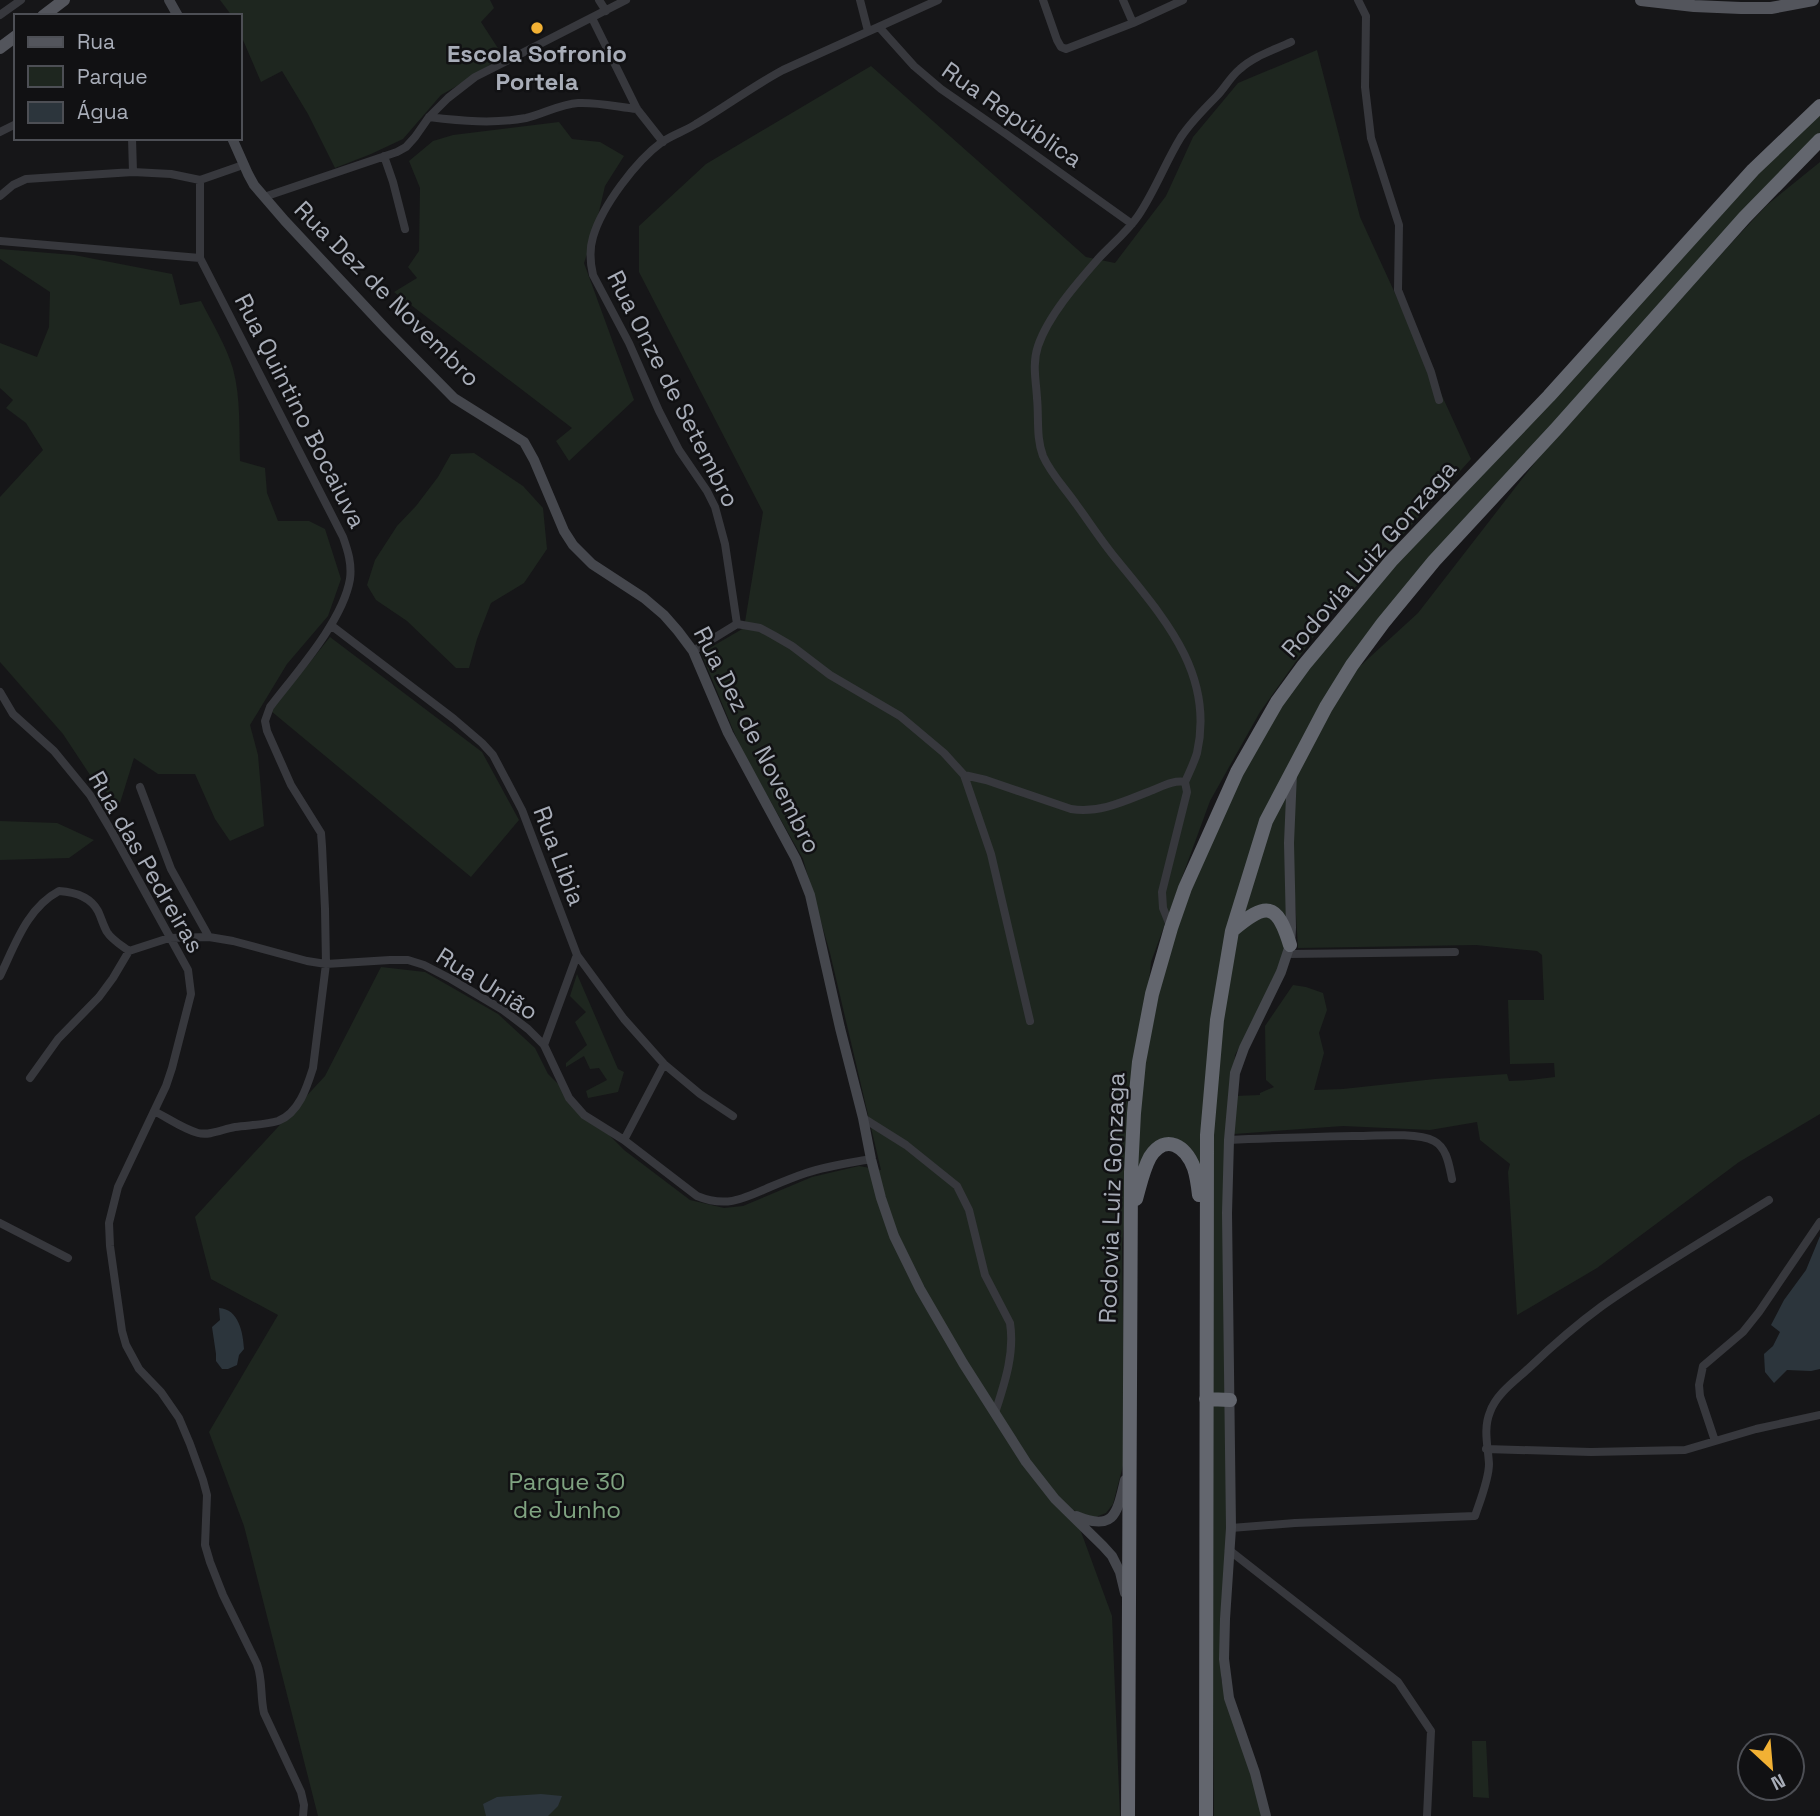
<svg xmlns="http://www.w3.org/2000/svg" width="1820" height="1816" viewBox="0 0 1820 1816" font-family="'Space Grotesk',sans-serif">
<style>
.green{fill:#1e261f}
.water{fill:#2c353c}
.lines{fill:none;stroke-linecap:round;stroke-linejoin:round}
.street{stroke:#37383d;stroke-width:8}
.secondary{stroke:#45474d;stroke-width:10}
.primary{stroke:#53555c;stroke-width:12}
.highway{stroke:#63666e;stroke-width:14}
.poi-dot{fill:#f2b134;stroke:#111113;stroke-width:2.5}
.labels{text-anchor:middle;stroke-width:5;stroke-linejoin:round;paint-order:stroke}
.poi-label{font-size:24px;font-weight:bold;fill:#a8adb8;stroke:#111113}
.street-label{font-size:24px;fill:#a8adb8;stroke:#111113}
.park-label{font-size:24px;fill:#7fa381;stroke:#111113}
</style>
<rect width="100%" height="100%" fill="#161618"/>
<path class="green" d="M220,0H490L494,8L481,22L503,56L464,82L441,95L403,139L371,154L335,168L308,114L282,71L261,82L240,33V16H232Z
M1317,50L1360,217L1471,459L1324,622L1260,712L1210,801L1151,962L1122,1244L1125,1458L1113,1504L1106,1513L1093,1518L1073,1510L1112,1616L1120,1816H318L244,1526L209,1432L278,1315L211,1279L195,1217L325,1076L381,967L425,972L498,1014L535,1048L548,1074L624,1150L690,1200L724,1208L743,1206L812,1177L859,1166L881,1170L830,953L803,859L741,749L701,653L744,628L763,512L639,272V226L706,164L871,66L1086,257L1115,263L1166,196L1193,137L1238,83Z
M1820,105V143L1411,586L1358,668L1418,613L1581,403L1767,205L1820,162V1114L1739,1162L1597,1268L1517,1315L1508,1172L1510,1164L1480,1140L1477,1122L1430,1130L1343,1126L1234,1134V1096L1260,1095V1093L1274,1087L1266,1080L1265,1026L1293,985L1306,987L1323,993L1327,1010L1319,1033L1324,1053L1314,1090L1343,1089L1435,1079L1507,1074L1509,1081L1530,1080L1555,1077L1554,1063L1510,1064L1508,1000H1544L1542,955L1537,951L1476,945L1298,948L1292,850L1293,772L1230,932L1202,1197L1199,1173L1167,1140L1134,1182L1144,1044L1170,918L1269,721L1381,576Z
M559,122L572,139L600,142L624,156L605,186L594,233L584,263L634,400L569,461L556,441L572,428L394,292L417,278L408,267L419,251L420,188L409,161L433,141L453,135Z
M0,249L74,255L172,274L180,305L201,301C212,323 226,345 233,369C241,398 239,432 240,461L265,468L267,493L278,521H309L325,529L341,579L328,616L287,664L250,725L258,755L264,826L230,841L215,819L195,774H158L134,758L120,803L96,784L63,734L0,662V497L43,450L26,423L6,408L13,400L0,388V343L37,357L49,327L50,292L0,259Z
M474,453L523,486L543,508L547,549L524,583L491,603L477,639L469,668H456L407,621L376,600L367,585L375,560L397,526L416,506L438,477L451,454Z
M330,637L482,752L519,820L471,877L271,711Z
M1290,782L1288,935L1271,908L1235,926L1269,819Z
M0,821L57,823L94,840L69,858L0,860Z
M1270,912L1286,947L1284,956L1251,1026L1235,1055L1225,1163L1229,1525L1222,1636L1221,1679L1264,1816H1214L1208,1127L1236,933Z
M577,974L618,1069L624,1072L618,1092L588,1098L586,1091L607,1080L599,1068L590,1069L584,1056L566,1067V1063L587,1045L575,1022L586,1012L570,996Z
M1472,1741H1486L1489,1798L1473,1797Z"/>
<path class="water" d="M1820,1236V1369L1811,1371L1787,1370L1774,1383L1765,1372L1764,1354L1773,1346L1780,1332L1771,1325L1784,1300L1806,1270Z
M219,1308C239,1309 243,1333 244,1349L239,1355L237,1365L228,1369H222L216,1361V1354L212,1327L220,1320Z
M541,1794L562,1796L558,1806L548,1816H486L483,1804L497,1797Z"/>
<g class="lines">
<path class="street" d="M599,0L606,11
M860,0L868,31
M938,0L783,70C753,86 725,107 696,124C685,131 672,135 662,142C636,161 602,206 593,237C589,250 590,262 593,275L629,343L659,411L679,450L707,491L715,507L725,544L737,624L760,628L773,635L792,646L830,675L900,716L944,753L964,775L991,854L1030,1021
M1043,0L1057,40L1061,47L1066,49L1133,23L1183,0
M1123,0L1133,23
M1358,0L1366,16L1365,87L1371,138L1399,225L1398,290L1431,372L1439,400
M0,15L21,0
M592,18L637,109L663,142
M879,27L914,66L941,89L1006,134L1132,224
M429,117C461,121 494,124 526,118C544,114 560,104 578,103C598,102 618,107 637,109
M0,132L16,124
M132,138L133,172
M384,156L393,182L405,229
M0,196L13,185L26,179L133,172L171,174L200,180L243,165
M264,197L397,152L406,147L415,137L429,117L448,98L475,77L626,0
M0,241L200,258
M332,626L454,719L482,743L493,755L522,810L577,955L624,1019L664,1064L700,1094L733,1116
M693,651L737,624
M0,692L13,714L54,751L90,795L112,832L188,970L191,994L172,1068L166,1086L118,1187L109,1223L110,1246L122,1331L126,1345L139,1369L161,1392L179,1418L190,1444L203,1480L207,1495L205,1545L210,1562L223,1595L257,1664C263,1680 260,1696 264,1713L301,1792L304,1805L303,1816
M964,775L986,780L1071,809C1100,814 1127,800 1153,790C1163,786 1174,780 1185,782L1187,792L1162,892L1163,908L1171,928
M1185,782C1189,773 1194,763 1197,753C1215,673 1163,617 1117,560C1102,542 1090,523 1076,504C1065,488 1051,474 1043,456C1036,438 1039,418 1037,398C1036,380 1032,364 1038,346C1048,316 1077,283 1098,259C1111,245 1127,232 1138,216C1155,191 1165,163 1181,137C1191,122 1203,110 1216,97C1225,88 1230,77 1240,69C1254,56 1274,50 1291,42
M140,787L171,869L209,937
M1288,954L1455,952
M0,976C15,945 27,908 59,891C74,892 90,896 98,911C101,917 103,925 107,932C112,940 121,945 129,951
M544,1045L577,955
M30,1078L58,1039L99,997L113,978L129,951L169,938L209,937L233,941L307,961L326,964L390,960H408L424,965L451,979L503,1010L528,1029L544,1045L569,1098L584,1115L624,1140L697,1196C726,1208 743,1199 770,1187C782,1182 794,1177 806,1173C827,1166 849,1163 871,1159
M154,1111C168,1118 183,1129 198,1133C210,1136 223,1129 235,1127C249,1125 264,1125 278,1121C299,1113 307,1087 313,1068L326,964L325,909L322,846L321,833L291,785L267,731L265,721L270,707C296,673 343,621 350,579C352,564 348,551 343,537L200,258V180
M863,1118L906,1145L957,1186L969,1210L985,1275L1010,1323C1015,1354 1004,1385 995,1413
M624,1140L664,1064
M1229,1140C1271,1138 1312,1137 1353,1136C1373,1136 1417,1132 1434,1141C1447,1148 1449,1165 1452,1179
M0,1223L68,1258
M1715,1441L1700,1396L1699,1385L1703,1366L1743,1332L1759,1312L1820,1222
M1486,1449L1591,1452L1685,1450L1756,1429L1820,1415
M1231,1528L1295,1523L1475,1516C1480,1501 1489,1479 1489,1464C1488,1446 1483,1429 1490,1412C1496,1394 1516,1380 1529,1368C1552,1346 1576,1325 1602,1306C1656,1268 1713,1235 1769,1200
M1229,1550L1398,1682L1431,1731L1427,1816"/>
<path class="secondary" d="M169,0L178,16
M232,138L248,174L254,185L285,221L387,330L454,398L524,442L534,460L564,531L573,545L592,564L644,598L664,615L678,631L693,651L728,733L796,859L810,895L840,1028L863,1118L871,1159L881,1198L894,1236L920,1289L963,1363L1026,1462L1055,1499L1103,1546L1112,1556L1120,1572L1125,1593
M1076,1516C1115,1532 1117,1513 1125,1480
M1266,1816L1255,1773L1229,1698L1224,1659L1225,1619L1231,1528L1227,1213L1229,1140L1235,1073L1244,1048L1281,972L1290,945L1291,928L1289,843L1292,773"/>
<path class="primary" d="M1641,0L1694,6L1741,8H1771L1813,0
M43,16L64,0
M0,48L16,36"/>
<path class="highway" d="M1233,930C1266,902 1277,902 1290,945
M1136,1199C1140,1185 1143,1170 1150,1157C1166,1132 1186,1147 1194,1168C1197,1177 1198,1186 1199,1195
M1206,1399L1230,1400
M1128,1816L1131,1172L1134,1113L1139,1062L1152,994L1171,928L1185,888L1237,772L1277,702L1304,665L1391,561L1549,396L1753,170L1820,106
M1206,1816L1207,1135L1217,1020L1232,931L1266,821L1326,707L1352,665L1383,623L1434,561L1557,428L1744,218L1820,140"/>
</g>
<circle class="poi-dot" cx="537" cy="28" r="7"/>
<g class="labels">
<g class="poi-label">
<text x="537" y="62">Escola Sofronio<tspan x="537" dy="28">Portela</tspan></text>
</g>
<g class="street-label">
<text transform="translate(1012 115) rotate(35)" y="8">Rua República</text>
<text transform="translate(387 294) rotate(45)" y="8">Rua Dez de Novembro</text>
<text transform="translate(673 389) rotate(63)" y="8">Rua Onze de Setembro</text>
<text transform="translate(300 411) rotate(63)" y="8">Rua Quintino Bocaiuva</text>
<text transform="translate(1369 559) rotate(-49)" y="8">Rodovia Luiz Gonzaga</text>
<text transform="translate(757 740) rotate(63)" y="8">Rua Dez de Novembro</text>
<text transform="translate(559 856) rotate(69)" y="8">Rua Libia</text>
<text transform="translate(146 862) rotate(60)" y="8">Rua das Pedreiras</text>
<text transform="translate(487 984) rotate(32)" y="8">Rua União</text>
<text transform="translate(1112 1198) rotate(-88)" y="8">Rodovia Luiz Gonzaga</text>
</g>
<g class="park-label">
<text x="567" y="1490">Parque 30<tspan x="567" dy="28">de Junho</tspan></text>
</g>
</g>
<rect x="14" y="14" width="228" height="126" fill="#111113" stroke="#4d4f55" stroke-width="2"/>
<rect x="28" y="37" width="35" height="10" fill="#53555c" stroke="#4d4f55" stroke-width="2"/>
<text x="77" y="49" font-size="21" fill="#a8adb8">Rua</text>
<rect x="28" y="66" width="35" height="21" fill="#1e261f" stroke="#4d4f55" stroke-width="2"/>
<text x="77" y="84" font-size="21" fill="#a8adb8">Parque</text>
<rect x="28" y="102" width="35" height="21" fill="#2c353c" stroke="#4d4f55" stroke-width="2"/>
<text x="77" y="119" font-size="21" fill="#a8adb8">Água</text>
<g transform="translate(1771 1767) rotate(154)"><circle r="33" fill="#111113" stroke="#4d4f55" stroke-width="2"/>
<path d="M0-5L12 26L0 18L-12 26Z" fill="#f2b134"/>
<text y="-10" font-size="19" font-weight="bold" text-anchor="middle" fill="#a8adb8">N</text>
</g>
</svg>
